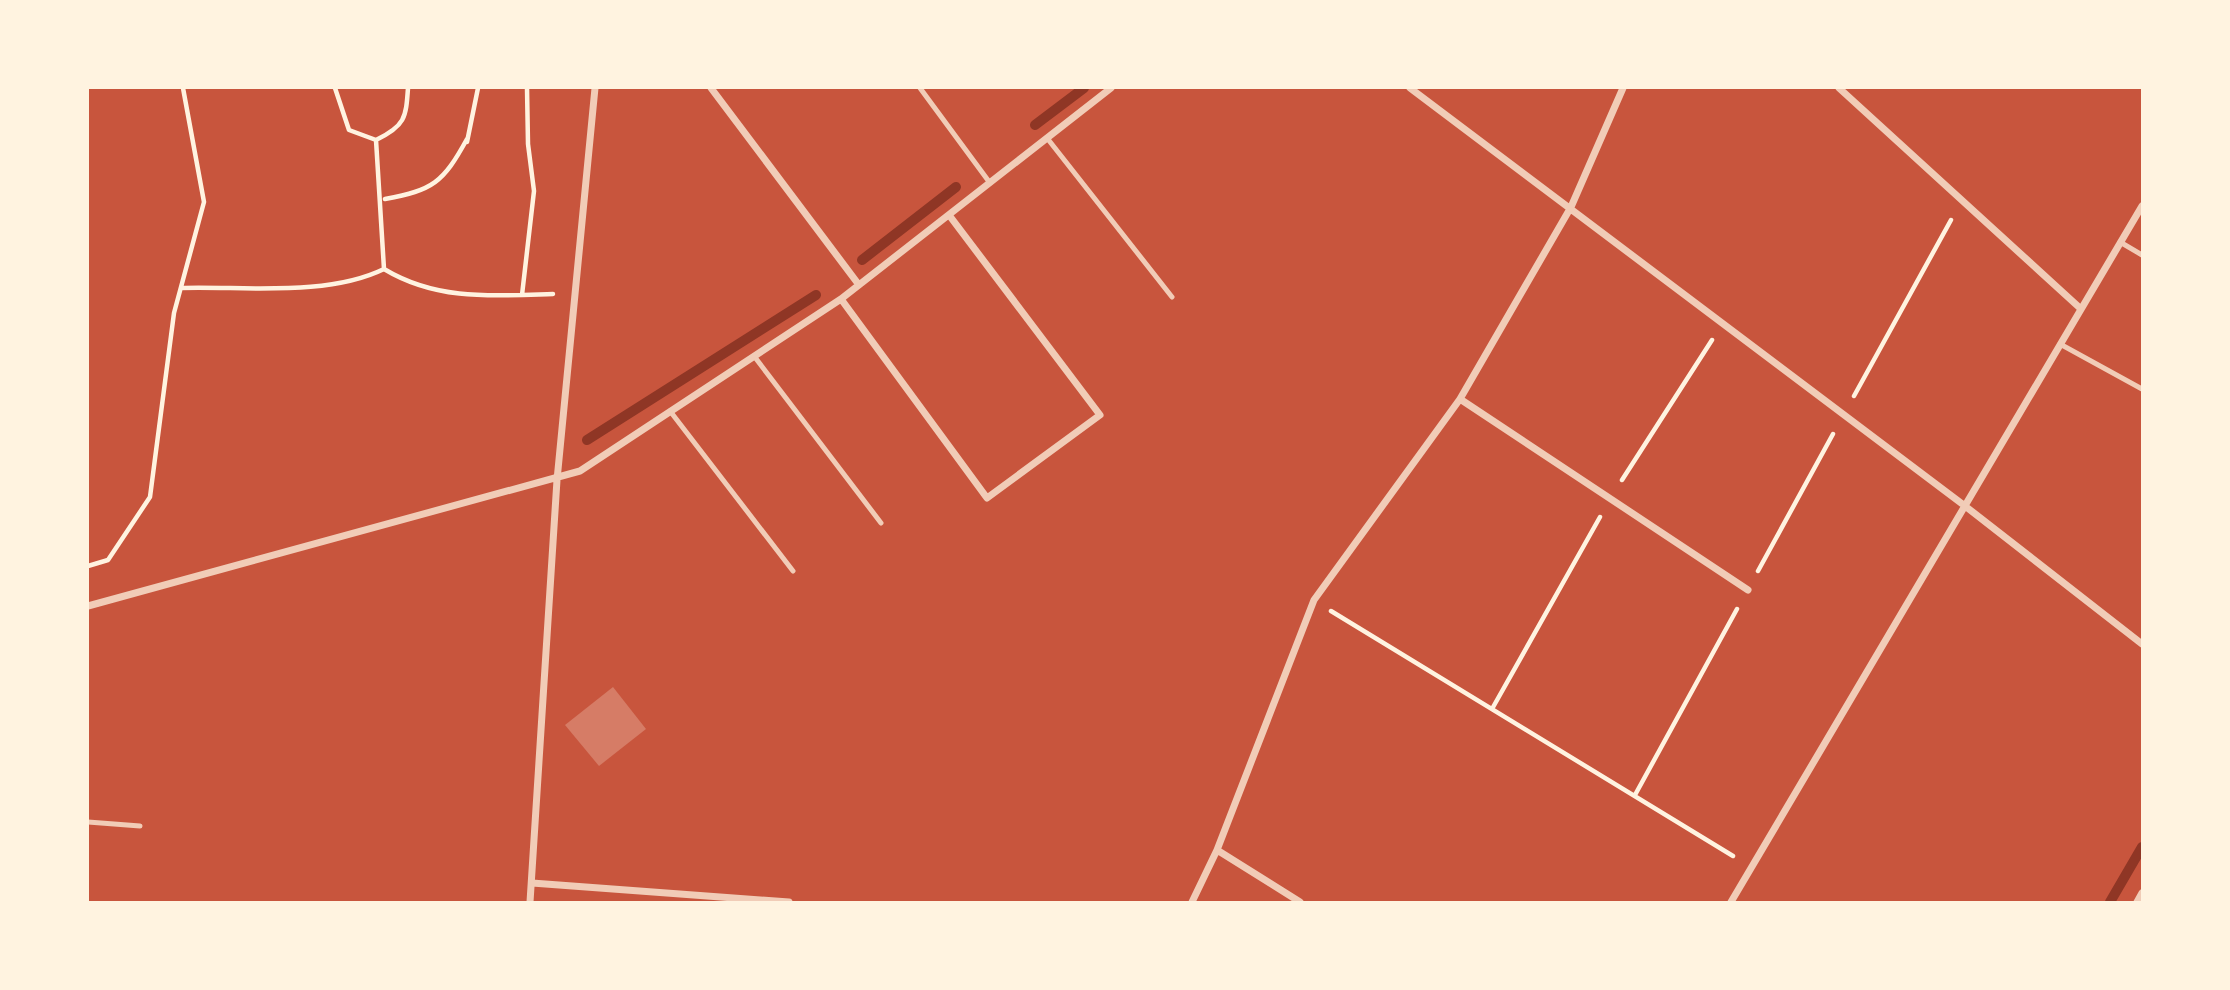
<svg xmlns="http://www.w3.org/2000/svg" width="2230" height="990" viewBox="0 0 2230 990" font-family="'Work Sans',sans-serif">
<style>
.lines{fill:none;stroke-linecap:round;stroke-linejoin:round}
.stream{stroke:#8f3625;stroke-width:10}
.building{fill:#d67c66}
.path{stroke:#fff3e0;stroke-width:4.5}
.service{stroke:#f1ccb7;stroke-width:5}
.minor{stroke:#f1ccb7;stroke-width:7}
</style>
<rect width="100%" height="100%" fill="#c8553d"/>
<g class="lines">
<path class="stream" d="M1035,125L1084,88
M862,260L956,187
M587,440L816,295
M2110,902L2142,847"/>
</g>
<path class="building" d="M613,687L646,729L599,766L565,725Z"/>
<g class="lines">
<path class="path" d="M335,88L349,130L376,140
M376,140L384,269C437,301 493,296 553,294
M376,140C405,126 406,118 408,88
M385,199C433,190 443,183 467,139V142L478,88
M181,288C243,286 327,297 384,269
M522,295L534,191L528,144L527,88
M1854,396L1951,220
M1622,480L1712,340
M88,566L108,560L150,497L174,313L204,202L183,88
M1758,571L1833,434
M1331,611L1733,856
M1492,709L1600,517
M1635,795L1737,609"/>
<path class="service" d="M920,88L990,183
M1047,138L1172,297
M2120,242L2142,255
M2060,344L2142,389
M754,356L881,523
M670,411L793,571
M88,822L140,826"/>
<path class="minor" d="M711,88L859,285
M1410,88L1965,506L2142,644
M1839,88L2081,309
M841,299L987,498L1100,415L949,215
M1460,399L1748,590
M88,606L580,471L841,299L1111,88
M1217,850L1300,902
M532,883L789,902
M530,902L557,480L595,88
M1192,902L1217,850L1314,600L1460,399L1571,207L1623,88
M1731,902L2142,206
M2137,902L2142,893"/>
</g>
<rect width="2230" height="990" fill="none" stroke="#fff3e0" stroke-width="178"/>
</svg>
